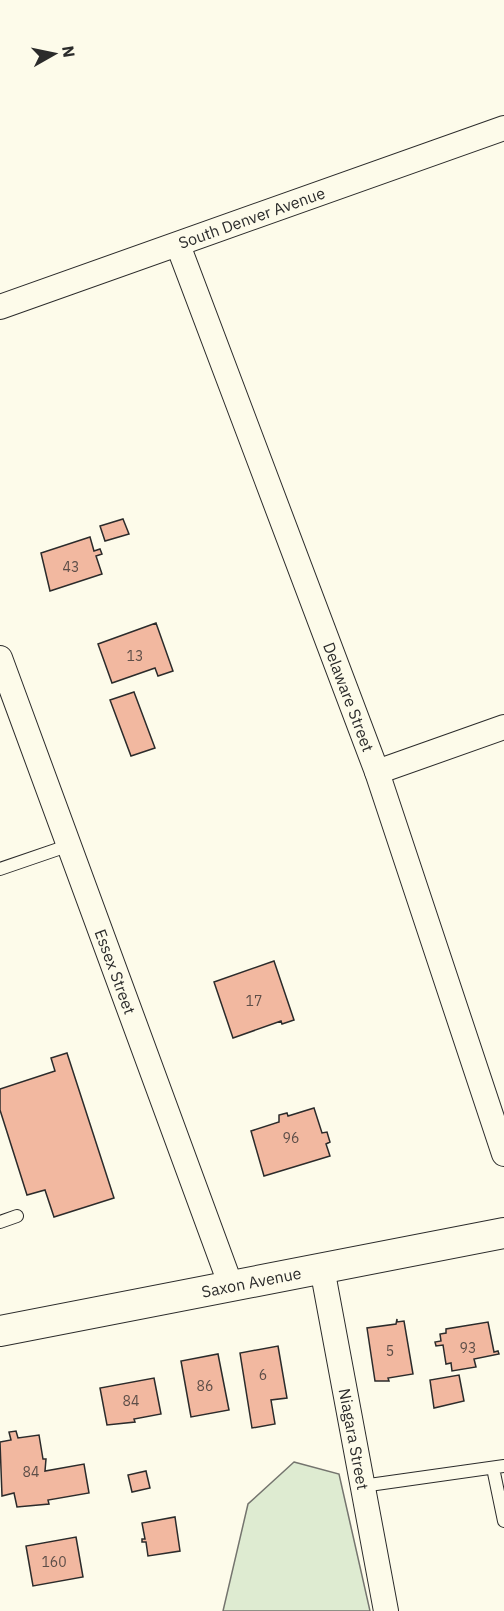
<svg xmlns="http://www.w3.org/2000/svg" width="504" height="1611" viewBox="0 0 504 1611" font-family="'IBM Plex Sans',sans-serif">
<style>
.green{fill:#deebd1;stroke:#74746e;stroke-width:1.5}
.building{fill:#f2b8a0;stroke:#2b2b2b;stroke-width:1.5}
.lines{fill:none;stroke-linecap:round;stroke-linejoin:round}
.service-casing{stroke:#2b2b2b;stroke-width:14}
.minor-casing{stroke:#2b2b2b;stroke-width:26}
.tertiary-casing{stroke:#2b2b2b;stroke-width:32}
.service{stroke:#fdfbea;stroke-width:12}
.minor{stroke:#fdfbea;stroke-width:24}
.tertiary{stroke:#fdfbea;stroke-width:30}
.labels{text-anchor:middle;stroke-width:4.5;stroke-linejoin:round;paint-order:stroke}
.number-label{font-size:14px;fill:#5d4e48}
.street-label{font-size:16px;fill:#2b2b2b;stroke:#fdfbea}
</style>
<rect width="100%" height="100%" fill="#fdfbea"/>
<path class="green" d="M294,1462L339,1474L370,1611H223L248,1504Z"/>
<path class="building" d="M123,519L129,534L105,541L100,526Z
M90,537L94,551L100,549L102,554L96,556L102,574L50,591L41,553Z
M156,623L173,671L158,676L155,668L112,683L98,644Z
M134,692L155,748L131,756L110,700Z
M274,961L294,1020L282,1024L281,1021L233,1038L214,982Z
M67,1053L114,1198L54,1217L45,1190L27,1195L0,1110V1089L55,1071L51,1058Z
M314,1108L322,1133L327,1132L330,1142L326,1144L330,1156L264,1176L251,1131L279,1122V1115L287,1113L288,1116Z
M397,1319V1322L404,1321L413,1374L388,1378L389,1381H375L367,1328L396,1324Z
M488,1322L494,1352L498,1351L499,1354L474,1359L476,1367L452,1371L451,1363L446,1364L443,1345L436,1346L435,1342L441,1341L440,1334L446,1333V1329Z
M278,1346L287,1398L271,1400L275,1424L252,1428L240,1353Z
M218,1354L229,1410L191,1417L181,1361Z
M459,1375L464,1401L434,1408L430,1380Z
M154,1378L161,1414L134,1419L135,1422L107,1425L100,1388Z
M16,1431L18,1438L39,1435L43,1459H46L45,1471L84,1464L89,1493L48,1500L49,1504L17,1507L14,1493L2,1496L0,1442L11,1440L9,1432Z
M146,1471L150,1488L132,1492L128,1475Z
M175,1517L180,1551L148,1556L146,1542H142V1539H145L142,1523Z
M76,1537L83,1577L33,1586L26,1546Z"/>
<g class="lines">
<defs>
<path id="service" d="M0,869L70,845
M0,1222L17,1216
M493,1468L504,1521
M362,1486L504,1466"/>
<g id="minor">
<path id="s1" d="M178,245L377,772L504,1154"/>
<path id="s2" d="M0,307L504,128"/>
<path id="s3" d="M0,658L231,1286"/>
<path d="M377,772L504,727"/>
<path id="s4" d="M322,1268L386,1611"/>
</g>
<g id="tertiary">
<path id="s5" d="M0,1331L504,1233"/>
</g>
</defs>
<use href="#service" class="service-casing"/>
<use href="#minor" class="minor-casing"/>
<use href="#tertiary" class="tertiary-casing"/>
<use href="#service" class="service"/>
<use href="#minor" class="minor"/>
<use href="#tertiary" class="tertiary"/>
</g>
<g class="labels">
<g class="number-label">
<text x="71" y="572">43</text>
<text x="135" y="661">13</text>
<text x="254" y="1006">17</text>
<text x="291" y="1143">96</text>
<text x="468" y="1353">93</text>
<text x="390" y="1356">5</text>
<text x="263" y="1380">6</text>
<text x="205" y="1391">86</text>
<text x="131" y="1406">84</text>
<text x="31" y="1477">84</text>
<text x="54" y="1567">160</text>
</g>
<g class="street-label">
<text dy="6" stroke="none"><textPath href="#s2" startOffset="267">South Denver Avenue</textPath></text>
<text dy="6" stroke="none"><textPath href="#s1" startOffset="483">Delaware Street</textPath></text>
<text dy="6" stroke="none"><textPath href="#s3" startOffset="334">Essex Street</textPath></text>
<text dy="6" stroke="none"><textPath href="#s5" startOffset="256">Saxon Avenue</textPath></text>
<text dy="6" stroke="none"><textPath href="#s4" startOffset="174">Niagara Street</textPath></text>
</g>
</g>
<g transform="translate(54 54) rotate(81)" stroke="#fdfbea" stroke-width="4.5" paint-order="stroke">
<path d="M0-4.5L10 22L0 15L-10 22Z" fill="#2b2b2b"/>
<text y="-9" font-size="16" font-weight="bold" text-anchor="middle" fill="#2b2b2b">N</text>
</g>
</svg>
